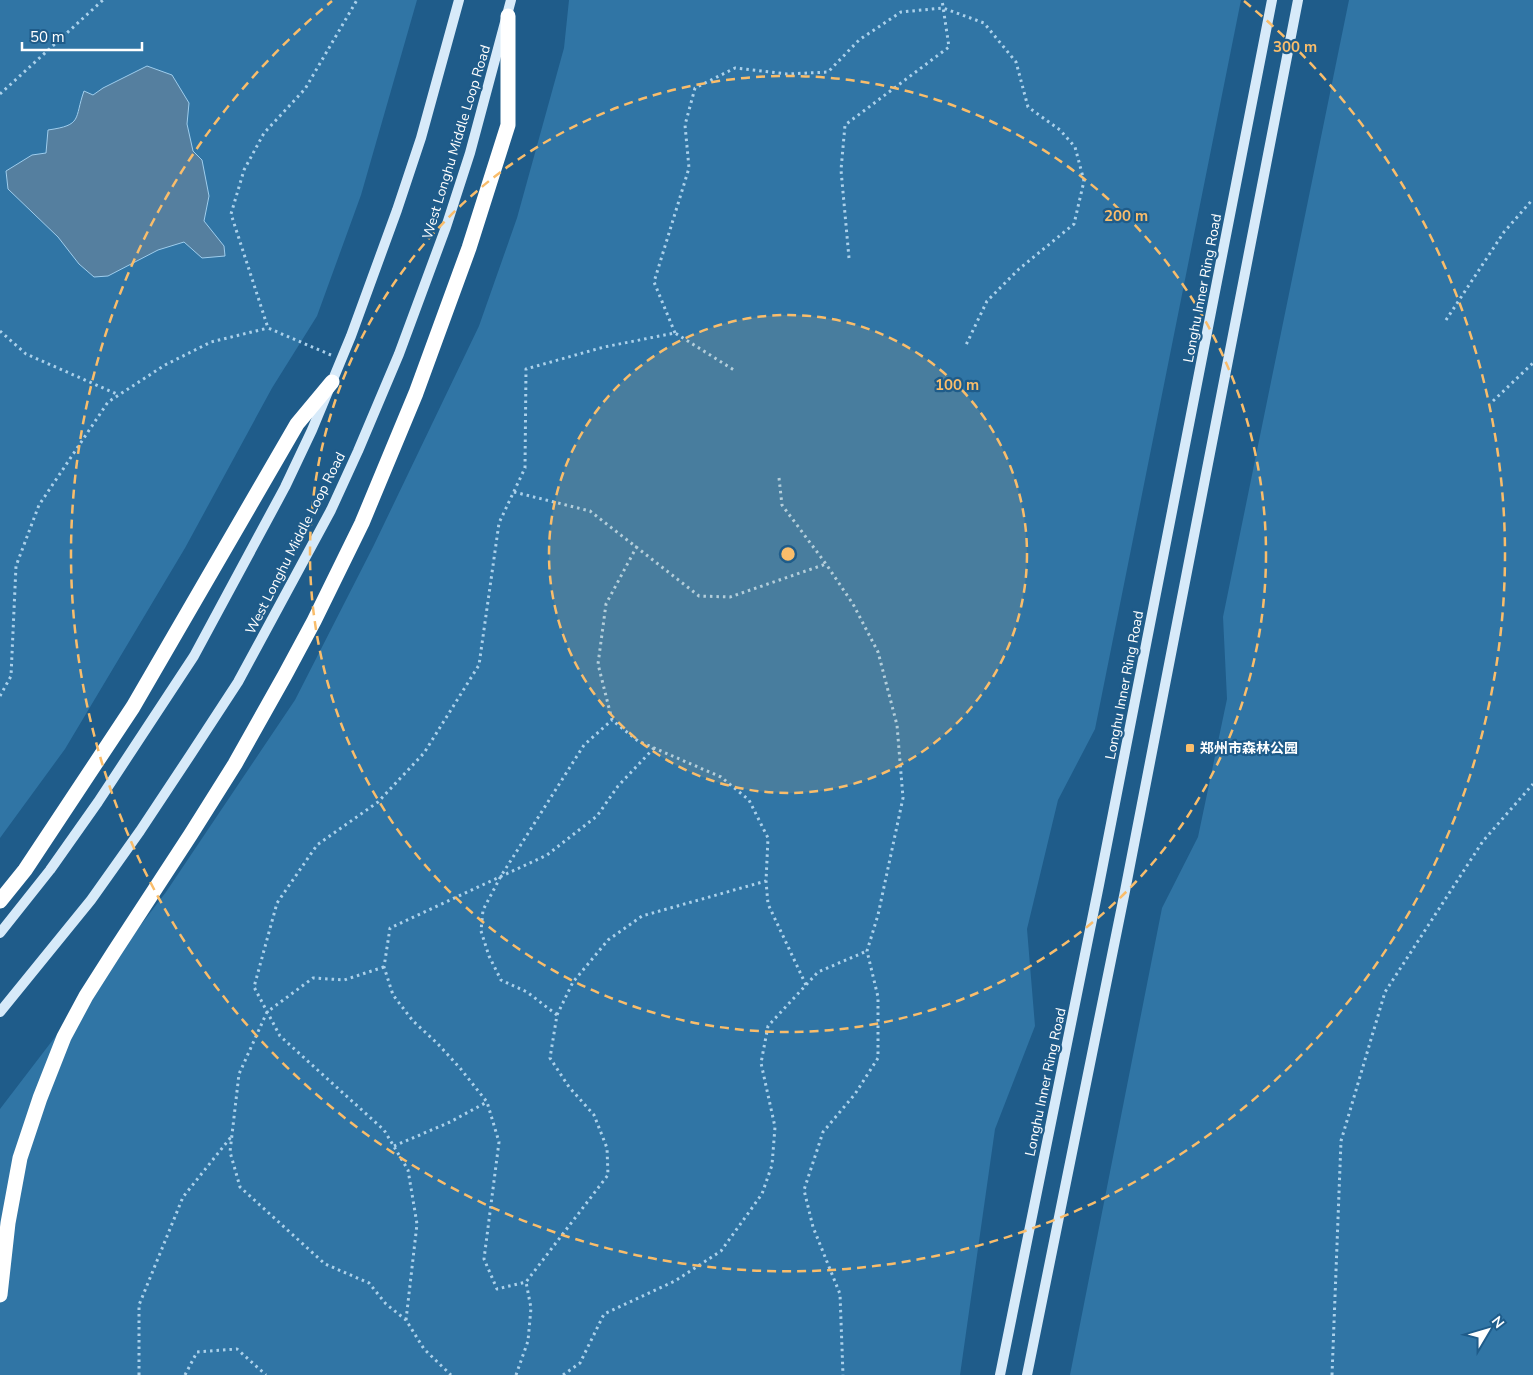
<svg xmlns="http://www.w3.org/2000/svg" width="1533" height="1375" viewBox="0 0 1533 1375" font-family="'Nunito Sans','Noto Sans SC',sans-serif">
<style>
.green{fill:#3075a5}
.water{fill:#557f9f;stroke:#9ecded}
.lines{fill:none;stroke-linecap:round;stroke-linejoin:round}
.path{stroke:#abd1eb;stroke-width:3;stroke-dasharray:2.5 4;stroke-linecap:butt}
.secondary{stroke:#d7eaf9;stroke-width:10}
.highway{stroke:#fff;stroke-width:15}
.ring{fill:none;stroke:#f9bd6b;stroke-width:2.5;stroke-dasharray:9 6}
.poi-dot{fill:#f9bd6b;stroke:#1f5c8a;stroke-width:2}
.labels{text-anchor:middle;stroke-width:4.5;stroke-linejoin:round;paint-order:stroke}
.street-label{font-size:14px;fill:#fff;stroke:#1f5c8a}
.poi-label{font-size:14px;font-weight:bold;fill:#fff;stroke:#1f5c8a;text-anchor:start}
.centre{fill:#f9bd6b;stroke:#1f5c8a;stroke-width:2.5}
.ring-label{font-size:15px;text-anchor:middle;font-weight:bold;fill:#f9bd6b;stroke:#1f5c8a;stroke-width:4.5;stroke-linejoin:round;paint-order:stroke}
</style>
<rect width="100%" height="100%" fill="#1f5c8a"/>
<path class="green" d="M0,0H417L361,195L317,316L272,388L185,548L65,749L0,838Z
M569,0H1241L1095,729L1058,800L1027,929L1035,1026L995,1129L960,1375H0V1109L166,892L295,700L373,547L479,326L517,218L564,48Z
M1349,0H1533V1375H1070L1162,908L1198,837L1227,699L1223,617Z"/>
<path class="water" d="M147,66L172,75L189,103L187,124L193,151L202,160L209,196L204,221L224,246L225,256L202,258L184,242L158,250L108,276L94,277L79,264L58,237L8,189L6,171L32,155L46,153L48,130C83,125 74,119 84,91L93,95L103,88Z"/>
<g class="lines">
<path class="path" d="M0,94L103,0
M849,258L841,170L845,125L949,47L942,0
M1446,320L1504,232L1533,199
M0,331L26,354L119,395
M675,333L654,282L689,168L685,125L695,88L735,68L787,74L828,72L859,40L901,12L943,8L984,23L1016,62L1028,107L1060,130L1075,147L1084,181L1074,224L1019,269L987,301L966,345
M331,355L268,328L231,214L244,170L264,133L305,89L357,0
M1493,401L1533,363
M779,478L782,505L826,564L853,604L878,652L897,725L903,798L878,915L867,951L878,997V1058L855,1094L823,1132L804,1190L813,1227L840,1294L843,1375
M514,492L590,511L699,596L730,597L826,564
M637,546L606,604L598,664L612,720L638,741L721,777L749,800L768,838L766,881L768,904L806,985
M0,696L11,676L16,566L39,505L108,402L165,365L211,342L268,328
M654,748L618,786L597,816L547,855L390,928L384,967L393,995L413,1021L437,1043L460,1068L487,1102L499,1142L484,1259L497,1289L526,1282L608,1175L607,1148L594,1115L569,1087L550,1058L557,1015L573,982L608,940L642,916L766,881
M384,967L344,980L313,978L267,1012L239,1074L230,1152L240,1187L325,1264L369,1283L386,1304L406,1320L424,1349L451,1375
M557,1015L527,992L501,980L489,956L481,931L483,910L501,876L584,745L612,720
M394,1146L450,1122L487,1102
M406,1320L417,1224L408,1170L384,1130L280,1036L254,987L277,903L317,845L378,802L424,753L479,665L499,523L525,468L526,369L604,347L675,333L734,370
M139,1375V1305L183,1197L231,1137
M185,1375L197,1352L237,1349L266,1375
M516,1375L528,1341L531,1308L526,1282
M563,1375L580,1363L604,1314L675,1281L721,1251L762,1194L772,1165L775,1127L761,1063L768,1026L818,972L867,951
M1332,1375L1341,1141L1385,992L1483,841L1533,784"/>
<path class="secondary" d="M0,933L50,870L98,802L194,656L285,487L312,430L351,336L397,210L421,138L459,0
M0,1012L91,900L140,831L191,754L238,682L331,510L358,451L399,354L446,227L470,153L511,0
M1000,1375L1099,885L1272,0
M1027,1375L1125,891L1298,0"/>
<path class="highway" d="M0,901L25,870L133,707L297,424L332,382
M0,1295L8,1223L20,1158L40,1098L64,1037L86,996L114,952L191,834L235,764L285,675L314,621L362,523L416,393L469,248L508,125V16"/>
</g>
<circle cx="788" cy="554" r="239" fill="#f9bd6b" fill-opacity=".12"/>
<g class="ring">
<circle cx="788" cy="554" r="239"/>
<circle cx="788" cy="554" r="478"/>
<path d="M1244 1A717 717 0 1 1 332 1"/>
</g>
<rect class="poi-dot" x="1185" y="743" width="10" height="10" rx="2.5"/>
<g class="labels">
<g class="street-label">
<text transform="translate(456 142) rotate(-73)" y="5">West Longhu Middle Loop Road</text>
<text transform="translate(1202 288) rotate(-79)" y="5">Longhu Inner Ring Road</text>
<text transform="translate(295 543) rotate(-63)" y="5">West Longhu Middle Loop Road</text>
<text transform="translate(1124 685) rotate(-79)" y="5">Longhu Inner Ring Road</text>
<text transform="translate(1045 1082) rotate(-78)" y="5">Longhu Inner Ring Road</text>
</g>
<g class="poi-label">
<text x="1200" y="753">郑州市森林公园</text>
</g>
</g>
<circle cx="788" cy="554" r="8" class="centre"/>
<g class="ring-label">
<text x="1295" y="52">300 m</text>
<text x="1126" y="221">200 m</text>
<text x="957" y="390">100 m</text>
</g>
<g transform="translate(1488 1330) rotate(52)" stroke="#1f5c8a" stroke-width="4" paint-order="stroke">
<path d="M0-4L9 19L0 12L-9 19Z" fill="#ffffff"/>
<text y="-8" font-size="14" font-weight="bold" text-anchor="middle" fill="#ffffff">N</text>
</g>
<path d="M22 42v8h120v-8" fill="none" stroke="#ffffff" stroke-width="2.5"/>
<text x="30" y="42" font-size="15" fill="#ffffff" stroke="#1f5c8a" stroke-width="4" paint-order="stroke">50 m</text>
</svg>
